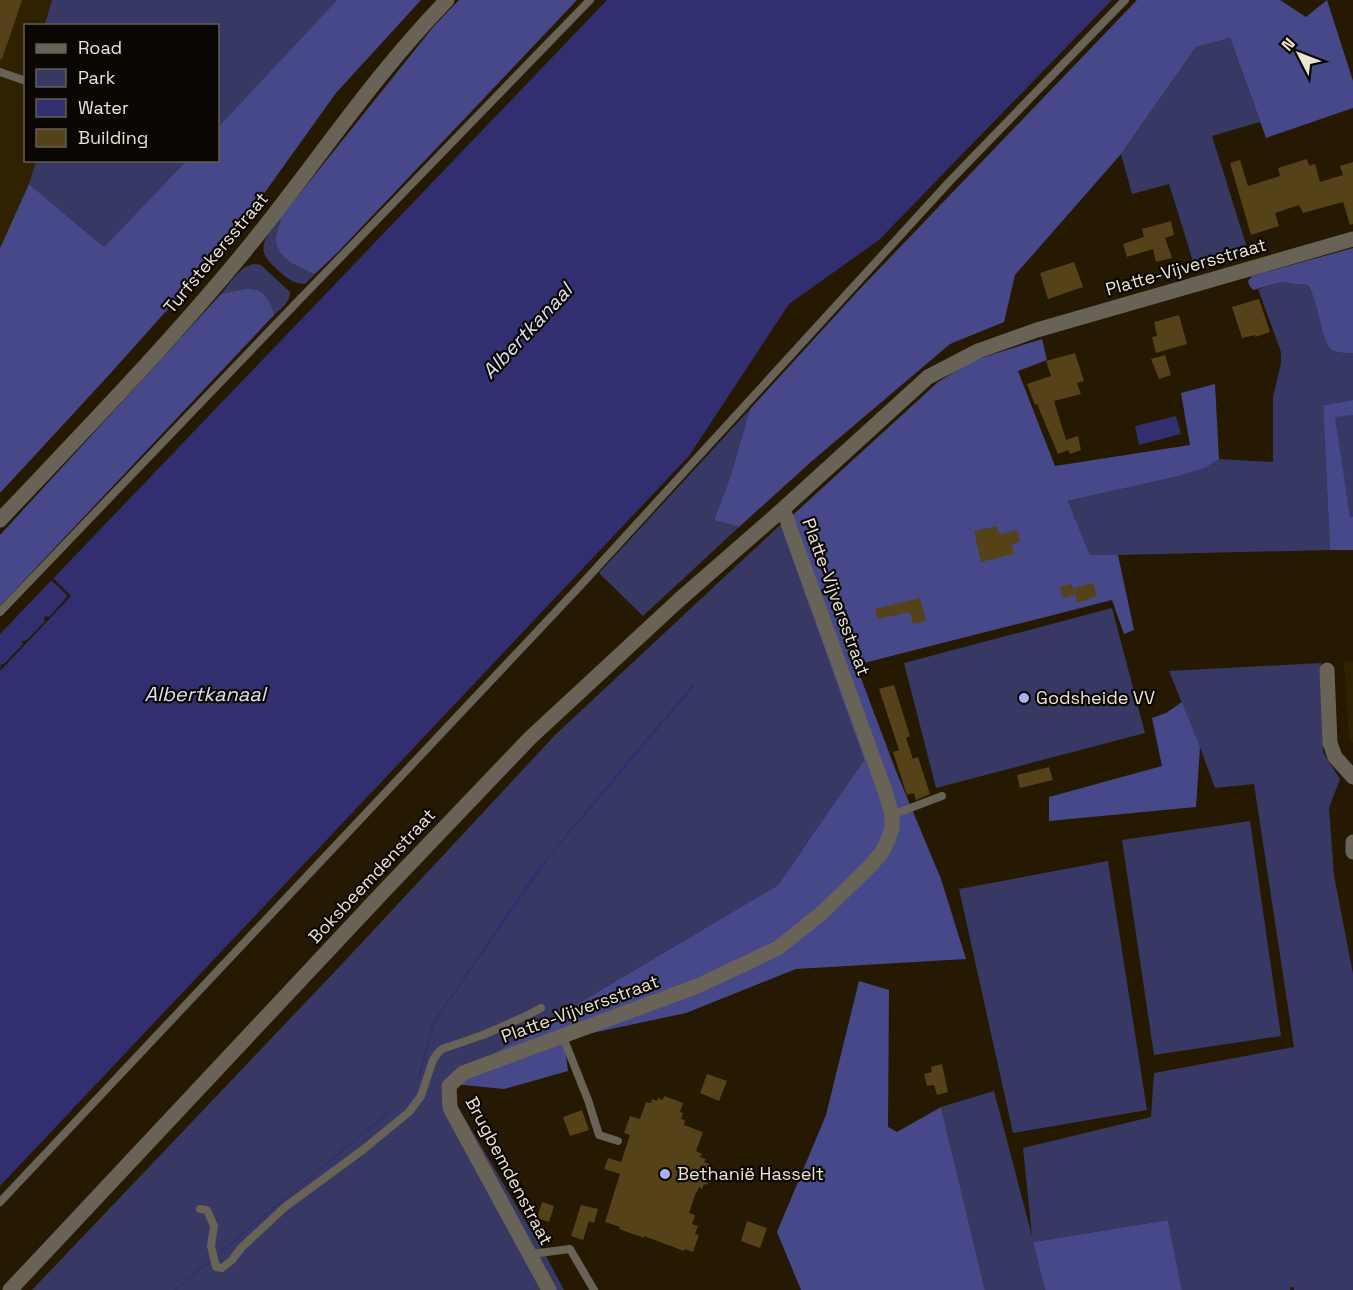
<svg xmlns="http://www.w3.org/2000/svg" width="1353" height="1290" viewBox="0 0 1353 1290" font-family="'Space Grotesk',sans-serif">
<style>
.built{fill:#302201}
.green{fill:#373863}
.forest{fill:#47488a}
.water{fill:#312f6f}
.pier{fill:#251902}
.building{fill:#564218}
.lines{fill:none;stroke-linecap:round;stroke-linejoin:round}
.lane{stroke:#686257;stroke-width:8}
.street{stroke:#686257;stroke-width:15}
.poi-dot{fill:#abaffb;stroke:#0a0601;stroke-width:2}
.labels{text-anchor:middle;stroke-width:4.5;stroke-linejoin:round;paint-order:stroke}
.street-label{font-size:18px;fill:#ebe3d5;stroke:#0a0601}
.poi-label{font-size:18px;fill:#ebe3d5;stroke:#0a0601;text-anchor:start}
.water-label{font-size:20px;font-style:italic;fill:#dee0f5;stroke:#0a0601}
</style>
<rect width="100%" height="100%" fill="#251902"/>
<path class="built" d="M0,0H52L44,25L26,26V160L36,161L29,184L0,248Z
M1353,661V744L1349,737L1344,662Z"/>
<path class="green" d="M52,0H337L218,127V26H44Z
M1230,38L1260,122L1212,136L1249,254L1196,271L1169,184L1132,194L1121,154L1196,47Z
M36,161H186L104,247L29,184Z
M281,217L276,235L294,265L315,274L305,284C294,284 288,279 280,272C253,250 263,241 281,217Z
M254,264L261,265L290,292C290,302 282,308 275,314L264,294H221C230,283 240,266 254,264Z
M1282,282L1295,284H1306L1313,295L1335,352L1353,353V400L1323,405L1330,550L1118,555H1090L1068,501L1179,476L1205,468L1219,459L1273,462V397L1281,363V352L1258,289Z
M750,409L730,477L714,520L739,527L643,616L599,573Z
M1353,415V517L1350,518L1334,416Z
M780,525L864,760L778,885L444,1083L546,1256L564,1290H32L342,964L555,735Z
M1112,608L1145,733L936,788L904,663Z
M1321,663L1323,752L1340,779L1329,808L1334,875L1353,974V1290H1294V1287H1291L1290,1290H1182L1168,1220L1033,1242L1045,1290H985L941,1107L994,1091L1032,1236L1023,1148L1151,1117L1154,1073L1294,1047L1254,784L1215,788L1200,747L1169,671Z
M1250,821L1281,1036L1154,1055L1122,840Z
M1108,861L1147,1110L1013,1133L959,889Z"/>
<path class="forest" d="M337,0H421L336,93L235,234L109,375L0,493V248L29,184L104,247L186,161L218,160V127Z
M459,0H577L338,252L315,274C298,267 275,259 276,236C277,230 280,223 281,217L434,26Z
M1137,0H1280L1306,17L1327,0L1353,81V108L1266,138L1230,38L1196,47L1121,154L1015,275L1004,322L950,344L812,461L739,527L714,520L730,477L750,409L857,292Z
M1353,248V353C1347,353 1339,353 1334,351C1320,344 1320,298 1306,284H1295L1282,282L1253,290L1249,285L1248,281L1252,276Z
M246,289C266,289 267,298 275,314L0,606V535L221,294Z
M1042,339L1047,360L1018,371L1055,466L1190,445L1181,393L1215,384L1219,459L1205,468L1179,476L1068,501L1090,555H1118L1134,630L1124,634L1112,600L856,665L896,771L941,879L966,959L796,969L686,1013L564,1039L568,1071L504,1089L444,1083L778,885L864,760L780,525L795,513L938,382L974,360Z
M1353,400V415L1335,417L1350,517H1353V550H1330L1323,405Z
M1182,702L1200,747L1196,807L1049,821V797L1162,766L1152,718L1166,713Z
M859,981L889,990L888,1127L897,1132L941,1107L985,1290H801L777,1232L826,1115Z
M1168,1220L1182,1290H1045L1033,1242Z"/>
<path class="water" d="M607,0H1112L879,240L789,304L689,456L0,1186V634Z
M1176,416L1181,434L1139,445L1135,426Z
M692,685L694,687L551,855L450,1000L435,1023L420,1077H418L433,1022L532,877L577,821Z
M389,1111L390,1112L176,1290H174Z"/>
<path class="pier" d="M51,576L71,596L0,671L1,664H4L23,644L22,641L27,640L45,621L44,618L46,616L49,617L67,597V595L49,578Z"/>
<path class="building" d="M0,0H22L2,59H0Z
M1307,159L1309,166L1315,164L1320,182L1343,175L1340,166L1353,162V224L1350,225L1343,202L1303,213L1299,205L1275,213L1279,226L1251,235L1230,163L1240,160L1248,186L1280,176L1278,168Z
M1171,221L1174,235L1165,238L1172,258L1156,262L1153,249L1127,257L1123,244L1144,237L1142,229Z
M1074,262L1083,287L1048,299L1040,273Z
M1259,299L1270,332L1255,337V335L1242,338L1232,307Z
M1179,315L1187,344L1156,353L1152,337L1157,336L1154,322Z
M1075,353L1084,381L1077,383L1081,394L1054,401L1066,440L1078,436L1081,450L1070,454L1068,450L1058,454L1037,404L1035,405L1027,384L1051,376L1046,361Z
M1165,355L1171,375L1159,379L1151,359Z
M997,526L999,534L1017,530L1020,542L1012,544L1014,554L981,562L974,531Z
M1093,583L1097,596L1077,603L1074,588Z
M1072,584L1075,595L1063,598L1060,587Z
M920,598L926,621L913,624L910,612L878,619L875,609Z
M894,685L910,736L906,738L913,759L918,757L930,794L916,800L914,793L907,795L893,752L899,750L879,689Z
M1049,767L1053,780L1020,788L1017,775Z
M942,1064L948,1092L937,1095L934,1085L927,1086L924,1074L932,1072L931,1067Z
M707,1074L727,1081L719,1101L700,1093Z
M664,1096L683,1103L680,1112L683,1113L681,1119L685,1120L684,1125L703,1132L696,1151L702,1154L700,1157L706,1159L704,1162L709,1164L708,1167L713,1169L707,1185L704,1184L702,1189L699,1187L697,1192H696L689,1213L695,1215L692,1224L698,1226L695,1234L699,1235L693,1252L685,1249L684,1251L644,1236V1238L619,1229L620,1227L605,1222L620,1174L604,1169L608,1158L621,1162L630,1135L624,1133L630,1116L640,1119L646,1102L651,1103L652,1099L657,1101L658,1098L663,1100Z
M582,1110L589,1130L570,1136L563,1117Z
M542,1202L554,1206L549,1222L537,1218Z
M581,1205L598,1209L594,1223L589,1221L583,1240L571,1236Z
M747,1221L767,1228L760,1248L741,1241Z"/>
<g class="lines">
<path class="lane" d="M0,72L26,81
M0,612L302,297L590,0
M892,815L942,796
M563,1037L588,1100L599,1135L618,1141
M0,1202L580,586L950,181L1125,0
M200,1209L207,1210L214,1226L211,1246L216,1267L222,1268L232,1260L241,1248L285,1207L364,1149L409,1112L421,1096L433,1060L437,1054L442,1049L483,1035L526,1016L541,1008
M531,1254L570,1249L594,1290"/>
<path class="street" d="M0,520C83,432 168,345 245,251C313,168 372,77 447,0
M1327,670L1330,743L1335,757L1353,777
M1353,842V852
M10,1290L383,892L530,738L679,600L783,509L928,377L978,351L1037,330L1353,239
M549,1290L450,1108L449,1086L463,1073L700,985L778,948L823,912L872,864L882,852L888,840L892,828V815L885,791L783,509"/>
</g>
<g class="poi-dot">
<circle cx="1024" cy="698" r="6"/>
<circle cx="665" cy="1174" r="6"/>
</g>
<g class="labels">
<g class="street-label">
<text transform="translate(216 253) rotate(-50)" y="6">Turfstekersstraat</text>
<text transform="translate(1186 267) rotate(-16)" y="6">Platte-Vijversstraat</text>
<text transform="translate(836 597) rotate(70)" y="6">Platte-Vijversstraat</text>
<text transform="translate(372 876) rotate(-47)" y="6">Boksbeemdenstraat</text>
<text transform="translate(580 1009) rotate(-20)" y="6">Platte-Vijversstraat</text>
<text transform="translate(509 1171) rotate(62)" y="6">Brugbemdenstraat</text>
</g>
<g class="poi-label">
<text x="1036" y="704">Godsheide VV</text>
<text x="677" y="1180">Bethanië Hasselt</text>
</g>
<g class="water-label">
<text transform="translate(527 331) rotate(-47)" y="7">Albertkanaal</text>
<text x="205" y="701">Albertkanaal</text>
</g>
</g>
<rect x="24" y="24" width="195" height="138" fill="#0a0601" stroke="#645e56" stroke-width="1.5"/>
<rect x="36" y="44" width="30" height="9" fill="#686257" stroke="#645e56" stroke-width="1.5"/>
<text x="78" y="54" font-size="18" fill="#ebe3d5">Road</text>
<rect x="36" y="69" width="30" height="18" fill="#373863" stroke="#645e56" stroke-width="1.5"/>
<text x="78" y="84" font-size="18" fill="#ebe3d5">Park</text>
<rect x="36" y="99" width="30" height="18" fill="#312f6f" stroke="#645e56" stroke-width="1.5"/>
<text x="78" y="114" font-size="18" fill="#ebe3d5">Water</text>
<rect x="36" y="129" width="30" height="18" fill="#564218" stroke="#645e56" stroke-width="1.5"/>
<text x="78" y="144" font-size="18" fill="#ebe3d5">Building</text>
<g transform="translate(1299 54) rotate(312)" stroke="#0a0601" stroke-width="4.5" paint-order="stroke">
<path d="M0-4.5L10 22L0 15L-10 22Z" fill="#ebe3d5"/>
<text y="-9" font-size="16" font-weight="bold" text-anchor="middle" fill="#ebe3d5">N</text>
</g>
</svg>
